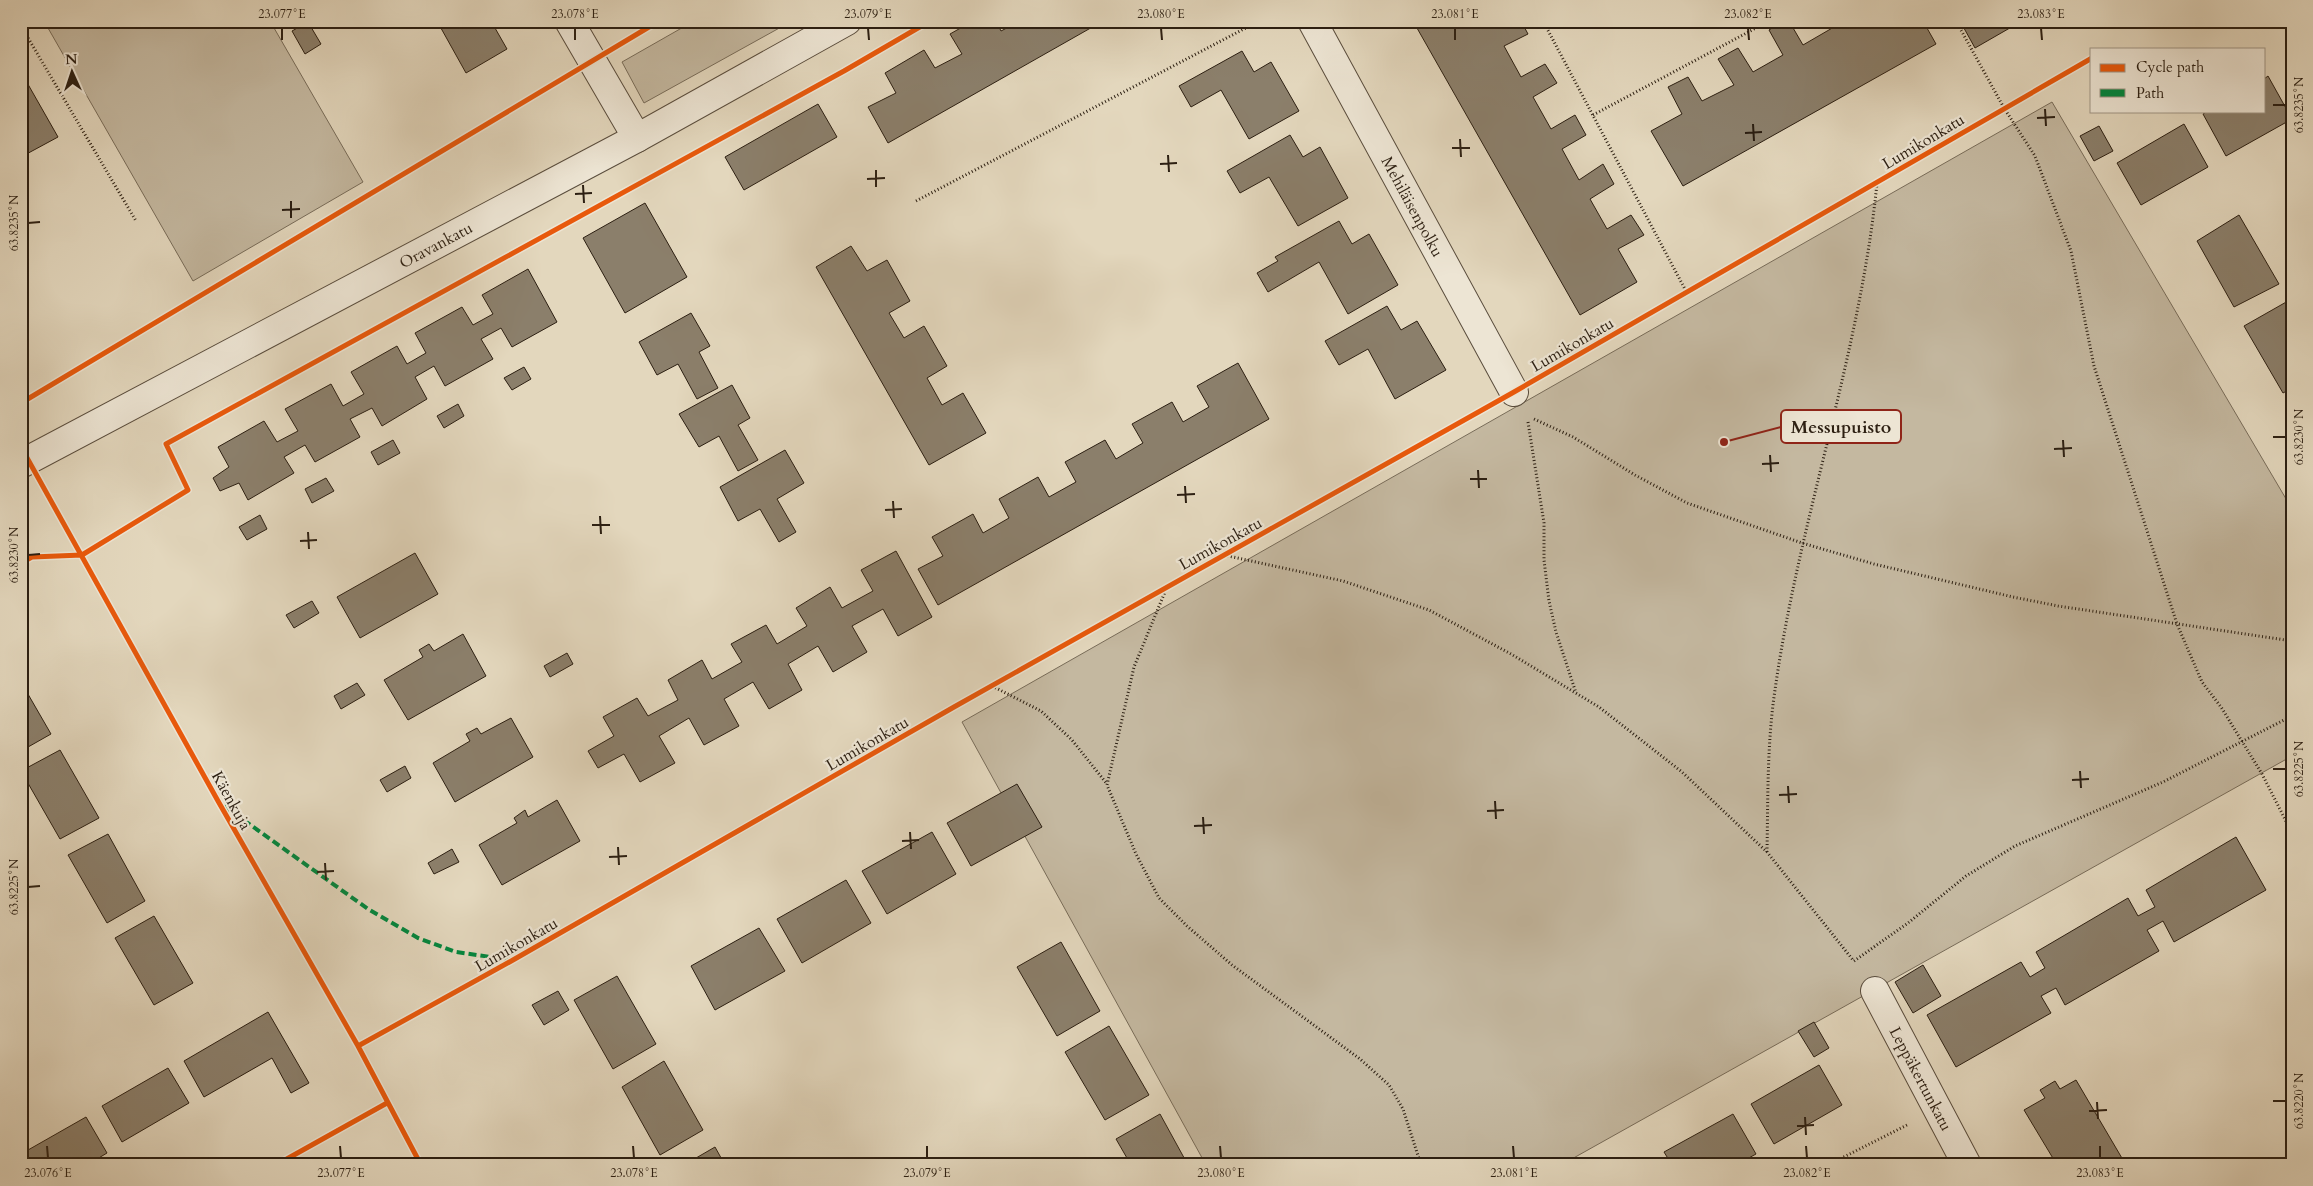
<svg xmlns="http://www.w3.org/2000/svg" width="2313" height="1186" viewBox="0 0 2313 1186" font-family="Cardo,serif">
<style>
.green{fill:#c4b8a0;stroke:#786c59}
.building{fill:#8b7f6b;stroke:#2c1f12}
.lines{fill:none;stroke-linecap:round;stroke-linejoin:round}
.minor-casing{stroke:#5a4d3d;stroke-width:30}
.path{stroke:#2c1f12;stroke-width:3;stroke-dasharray:1 2.5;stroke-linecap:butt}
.minor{stroke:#ede5d4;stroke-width:28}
.quiet{stroke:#00873e;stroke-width:4;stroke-dasharray:8 4;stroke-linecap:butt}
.cycleway-casing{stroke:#ede5d4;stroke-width:8}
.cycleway{stroke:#e8590c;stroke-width:5}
.ticks{fill:none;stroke:#2c1f12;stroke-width:2}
.labels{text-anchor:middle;stroke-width:4.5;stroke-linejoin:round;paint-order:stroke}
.street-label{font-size:16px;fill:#2c1f12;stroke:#ede5d4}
.leader{fill:none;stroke:#8f2418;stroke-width:2}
.callout-dot{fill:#8f2418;stroke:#ede5d4;stroke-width:2}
.callout{fill:#ede5d4;stroke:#8f2418;stroke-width:2}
.callout-label{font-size:18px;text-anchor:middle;font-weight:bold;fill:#2c1f12}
.neatline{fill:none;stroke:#2c1f12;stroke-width:2}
.ticks-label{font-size:12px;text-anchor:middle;fill:#2c1f12}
</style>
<rect width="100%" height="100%" fill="#e3d7bd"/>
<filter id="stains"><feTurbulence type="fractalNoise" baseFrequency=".004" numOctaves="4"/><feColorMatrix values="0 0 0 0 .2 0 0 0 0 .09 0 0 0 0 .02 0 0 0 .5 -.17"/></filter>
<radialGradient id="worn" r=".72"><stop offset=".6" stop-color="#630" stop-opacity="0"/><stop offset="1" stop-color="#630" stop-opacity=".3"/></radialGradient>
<path class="green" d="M44,21H270L363,182L193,281Z
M694,21H792L644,103L622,62Z
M2052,102L2292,509V756L1561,1165H1206L962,722Z"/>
<path class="building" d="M437,21H491L507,49L466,73Z
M973,21H996L1001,31L1020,21H1103L888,143L868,107L896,93L885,73L924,50L935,68L962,54L950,34Z
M1413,21H1489L1492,27L1502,21H1521L1528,34L1504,46L1521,77L1545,64L1557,83L1533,97L1551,129L1575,115L1586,135L1562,149L1579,180L1603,164L1614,184L1590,199L1607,229L1631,215L1644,235L1618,249L1637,282L1580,315Z
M1783,21H1789L1803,45L1834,27L1830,21H1923L1936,44L1683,186L1651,131L1682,114L1668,87L1688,77L1702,101L1734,85L1718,59L1738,48L1753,72L1783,55L1769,30Z
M1960,21H2022L1975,48Z
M308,22L321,44L305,54L292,31Z
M1242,51L1254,72L1271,62L1299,111L1249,139L1221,90L1191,107L1179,86Z
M21,72L58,137L21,157Z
M2268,76L2292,119L2226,156L2203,114L2208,111H2264V79Z
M818,104L837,137L744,190L725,157Z
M2184,124L2208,167L2141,205L2117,163Z
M2099,126L2113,151L2094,161L2080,136Z
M1290,135L1303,157L1320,147L1348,198L1298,226L1269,177L1240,193L1227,171Z
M645,203L687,277L625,313L583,238Z
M2239,215L2279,284L2234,307L2197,241Z
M1339,221L1352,244L1369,234L1398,285L1348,314L1319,262L1268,292L1257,273L1278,261L1275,257Z
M851,246L867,271L887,260L910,301L889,313L904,338L924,326L947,366L927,378L942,405L963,393L986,433L929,465L816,267Z
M528,269L557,322L512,347L501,328L481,339L493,359L445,386L434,366L415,377L427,399L382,426L372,408L350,419L360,437L315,462L305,445L284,457L294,473L248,500L239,483L220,491L213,478L229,467L218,447L264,421L277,442L298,431L285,409L331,384L343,406L364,394L351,372L397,346L407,364L426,353L415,333L462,307L473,325L493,314L482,295Z
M2288,301L2292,307V388L2283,393L2244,326Z
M1387,306L1401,330L1417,321L1446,370L1395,399L1368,349L1339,365L1325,341Z
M691,313L710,346L699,352L718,388L697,399L678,364L657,375L639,342Z
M1238,363L1269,419L938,605L918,569L943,556L932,537L973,514L983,533L1009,518L999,499L1038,477L1049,497L1076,482L1065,462L1105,440L1116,459L1143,443L1132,424L1172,402L1183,422L1209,407L1197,386Z
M524,367L531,379L512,390L504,378Z
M732,385L750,418L738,425L758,460L738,471L719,436L699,447L679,414Z
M458,404L464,416L444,428L437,416Z
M393,440L400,453L378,465L371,452Z
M785,450L804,483L777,499L796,532L779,542L760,509L738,521L720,487Z
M326,478L334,491L312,503L305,489Z
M260,515L267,529L247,540L239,527Z
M896,551L932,617L898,636L883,609L852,626L867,652L833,672L818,646L788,664L802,690L769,709L753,682L724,699L739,726L704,745L689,718L659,736L675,763L640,782L624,754L598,768L588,751L614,736L603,717L637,698L648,716L678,700L668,680L702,660L712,679L742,662L731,644L766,625L777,644L807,626L796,608L830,587L842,608L873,591L861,570Z
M415,553L438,594L360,638L337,597Z
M312,601L319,613L294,628L286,615Z
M463,634L486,676L408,720L384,680L423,657L419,650L429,644L434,651Z
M567,653L573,664L550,677L544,666Z
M21,682L51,734L21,751Z
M357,683L365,695L341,709L334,696Z
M511,718L533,757L455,802L433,763L470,741L466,734L477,728L481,734Z
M60,750L99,818L60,839L21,771Z
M405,766L411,778L387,792L380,780Z
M1017,784L1042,827L971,866L947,823Z
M557,800L580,841L502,885L479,845L517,823L514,818L525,810L528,817Z
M932,832L956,874L887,914L862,871Z
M108,834L145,901L107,923L68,855Z
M2236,837L2266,890L2174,942L2163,921L2147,930L2159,951L2065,1005L2056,988L2041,996L2051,1013L1956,1067L1927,1015L2021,962L2030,977L2045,968L2036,952L2128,898L2138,916L2155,907L2146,890Z
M452,849L459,862L434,874L428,863Z
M846,880L871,923L802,963L777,919Z
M154,916L193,983L154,1005L115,938Z
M759,928L785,971L715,1010L691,966Z
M1061,942L1100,1011L1057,1036L1017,967Z
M1923,965L1941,996L1913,1013L1895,982Z
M617,976L656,1044L613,1069L574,1000Z
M558,991L569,1010L544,1025L532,1005Z
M268,1012L309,1083L291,1093L272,1058L204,1097L184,1061Z
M1814,1022L1829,1048L1814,1057L1798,1031Z
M1109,1026L1149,1095L1105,1120L1065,1052Z
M664,1061L703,1130L660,1155L622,1087Z
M1819,1065L1842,1105L1774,1144L1751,1104Z
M168,1068L189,1103L122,1142L102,1106Z
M2076,1080L2126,1165H2057L2024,1110L2045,1098L2040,1090L2055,1081L2060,1089Z
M1160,1114L1188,1165H1131L1116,1139Z
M1733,1114L1756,1154L1736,1165H1672L1664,1152Z
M86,1117L107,1153L87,1165H27L21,1154Z
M715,1147L725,1165H684Z"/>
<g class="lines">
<defs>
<g id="minor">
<path d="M569,21L637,138"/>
<path id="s1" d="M1312,21L1514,392"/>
<path id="s2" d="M21,464L637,138L847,21"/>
<path id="s3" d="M1875,991L1967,1165"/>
</g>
</defs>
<use href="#minor" class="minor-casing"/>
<path class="path" d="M1543,21L1687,293
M1956,21L2004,108L2035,156L2071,251L2094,366L2177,624L2202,682L2221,707L2262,774L2292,833
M21,26L136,221
M1593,115L1769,21
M916,201L1259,21
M1534,419L1573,437L1635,475L1687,503L1802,543L1874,564L2013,597L2058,606L2292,641
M1528,422L1544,523V560L1549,601L1556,632L1576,693
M1224,555L1343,581L1429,610L1511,654L1599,707L1682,772L1767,852L1853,960
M1167,587L1134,667L1107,785L1136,854L1159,898L1187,926L1232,965L1360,1059L1389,1085L1403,1109L1421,1165
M992,686L1041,711L1072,740L1107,784
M1767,852C1768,798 1767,743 1775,690C1799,519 1860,355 1877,183
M1854,961L1908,923L1966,876L2015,846L2163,782L2286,719L2292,714
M1828,1165L1907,1125"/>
<use href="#minor" class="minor"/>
<path class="quiet" d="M224,806L368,909L418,938L456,952L512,960"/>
<defs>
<path id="cycleway" d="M21,403L659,21
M21,447L218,801L358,1046L421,1165
M21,563L32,557L82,555L188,490L166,444L844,71L930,21
M358,1046L513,960L954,707L1514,392L2092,58
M276,1165L387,1103"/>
</defs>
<use href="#cycleway" class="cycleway-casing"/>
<use href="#cycleway" class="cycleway"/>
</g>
<path class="ticks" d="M282,28V40M575,28V40M868,28L869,40M1161,28L1162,40M1455,28V40M1748,28L1749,40M2041,28L2042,40M2273,105H2286M2045,109L2046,126M2037,118L2055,117M1753,124L1754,141M1745,133L1762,132M1460,139L1461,157M1452,148H1470M1168,155L1169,172M1160,164L1177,163M876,170V187M867,179L885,178M583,185L584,203M575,194L592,193M291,201V218M282,210L300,209M28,223L40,222M2273,437H2286M2063,440L2064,457M2054,449L2072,448M1770,455L1771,472M1762,464L1779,463M1478,470L1479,488M1470,479H1487M1185,486L1186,503M1177,495L1195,494M893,501L894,518M885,510L902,509M600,516L601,534M592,525H610M308,532L309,549M300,541L317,540M28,555L40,554M2273,769H2286M2080,771L2081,788M2072,780L2089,779M1788,786L1789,803M1779,795L1797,794M1495,801L1496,819M1487,811L1504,810M1203,817L1204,834M1194,826L1212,825M910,832L911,849M902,841L919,840M618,847L619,865M609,857L627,856M325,863L326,880M317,872L334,871M28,887L40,886M2273,1101H2286M2097,1102L2098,1119M2089,1111L2107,1110M1805,1117L1806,1135M1797,1126L1814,1125M47,1146L48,1158M340,1146L341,1158M633,1146L634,1158M927,1146V1158M1220,1146L1221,1158M1513,1146L1514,1158M1806,1146L1807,1158M2100,1146V1158"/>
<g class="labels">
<g class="street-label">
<text transform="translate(1923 141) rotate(-31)" y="6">Lumikonkatu</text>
<text dy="6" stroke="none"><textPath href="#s1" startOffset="211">Mehiläisenpolku</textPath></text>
<text dy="6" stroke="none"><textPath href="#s2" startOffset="469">Oravankatu</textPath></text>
<text transform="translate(1572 344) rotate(-30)" y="6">Lumikonkatu</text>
<text transform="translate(1220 543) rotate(-29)" y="6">Lumikonkatu</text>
<text transform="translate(867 743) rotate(-30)" y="6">Lumikonkatu</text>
<text transform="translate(232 800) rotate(61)" y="6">Käenkuja</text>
<text transform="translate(516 944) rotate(-30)" y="6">Lumikonkatu</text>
<text dy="6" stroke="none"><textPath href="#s3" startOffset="99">Leppäkertunkatu</textPath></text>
</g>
</g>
<path class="leader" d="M1724 442L1781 427"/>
<circle class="callout-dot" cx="1724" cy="442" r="5"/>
<rect class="callout" x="1781" y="410" width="120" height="33" rx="5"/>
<g class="callout-label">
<text x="1841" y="433">Messupuisto</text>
</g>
<rect width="2313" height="1186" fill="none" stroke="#e3d7bd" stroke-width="55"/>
<rect x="2090" y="48" width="175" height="65" fill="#ede5d4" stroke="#a09686"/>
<rect x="2100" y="64" width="25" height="8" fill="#e8590c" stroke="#a09686"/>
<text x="2136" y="72" font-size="15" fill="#2c1f12">Cycle path</text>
<rect x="2100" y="89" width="25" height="8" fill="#00873e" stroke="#a09686"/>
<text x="2136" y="98" font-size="15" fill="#2c1f12">Path</text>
<g transform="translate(72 72) rotate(357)" stroke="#ede5d4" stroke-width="4" paint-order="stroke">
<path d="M0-4L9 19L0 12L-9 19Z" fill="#2c1f12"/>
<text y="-8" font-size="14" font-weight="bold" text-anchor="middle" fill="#2c1f12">N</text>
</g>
<rect x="28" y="28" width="2258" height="1130" class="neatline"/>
<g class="ticks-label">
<text x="282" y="18">23.077°E</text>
<text x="575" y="18">23.078°E</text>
<text x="868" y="18">23.079°E</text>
<text x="1161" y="18">23.080°E</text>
<text x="1455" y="18">23.081°E</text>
<text x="1748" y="18">23.082°E</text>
<text x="2041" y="18">23.083°E</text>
<text transform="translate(2299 105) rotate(-90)" y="4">63.8235°N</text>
<text transform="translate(14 223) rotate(-90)" y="4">63.8235°N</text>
<text transform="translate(2299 437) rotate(-90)" y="4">63.8230°N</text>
<text transform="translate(14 555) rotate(-90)" y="4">63.8230°N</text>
<text transform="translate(2299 769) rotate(-90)" y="4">63.8225°N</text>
<text transform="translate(14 887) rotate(-90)" y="4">63.8225°N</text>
<text transform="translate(2299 1101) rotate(-90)" y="4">63.8220°N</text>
<text x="48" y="1177">23.076°E</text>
<text x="341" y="1177">23.077°E</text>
<text x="634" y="1177">23.078°E</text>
<text x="927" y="1177">23.079°E</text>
<text x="1221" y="1177">23.080°E</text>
<text x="1514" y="1177">23.081°E</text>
<text x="1807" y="1177">23.082°E</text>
<text x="2100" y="1177">23.083°E</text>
</g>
<rect width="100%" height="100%" filter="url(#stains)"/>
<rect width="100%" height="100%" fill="url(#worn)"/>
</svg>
